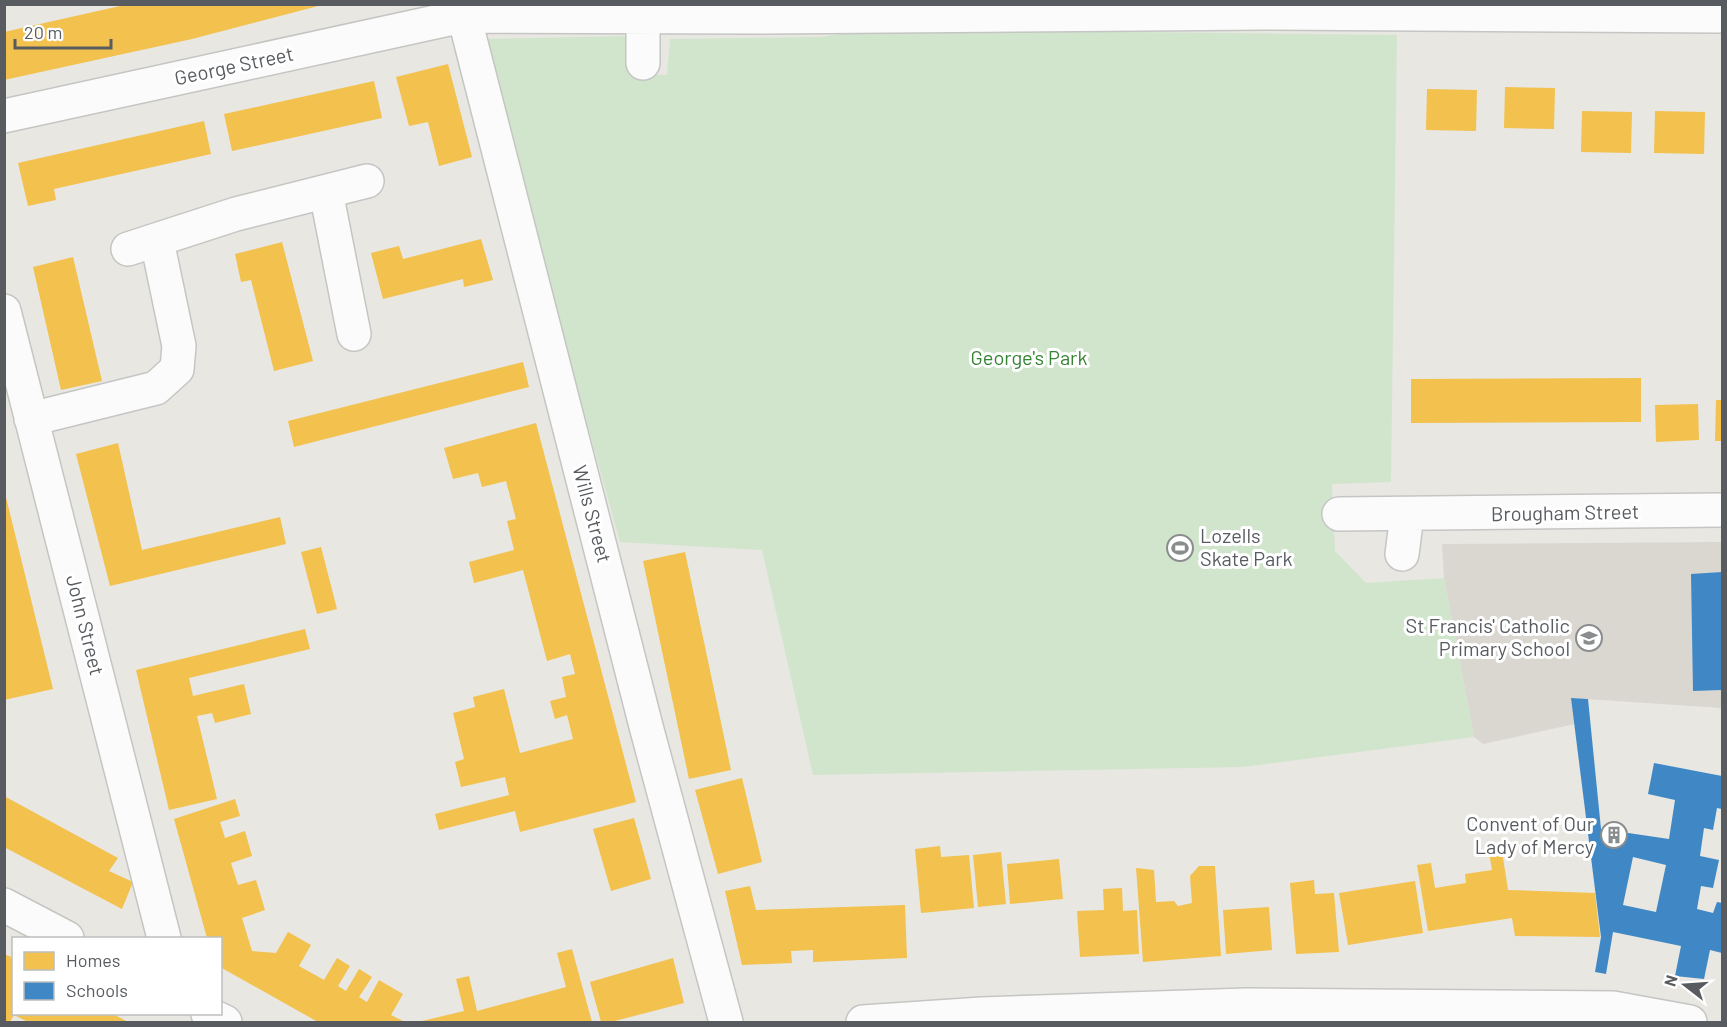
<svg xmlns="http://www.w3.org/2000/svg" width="1727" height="1027" viewBox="0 0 1727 1027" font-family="Barlow,sans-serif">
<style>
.education{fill:#dad7d1}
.green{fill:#d1e5cd}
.homes{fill:#f2c14e}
.schools{fill:#3f88c5;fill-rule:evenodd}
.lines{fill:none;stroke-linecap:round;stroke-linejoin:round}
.street-casing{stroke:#c5c5c4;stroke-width:36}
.street{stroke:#fcfbfb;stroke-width:33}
.labels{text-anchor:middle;stroke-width:6;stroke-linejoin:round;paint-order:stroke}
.street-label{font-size:20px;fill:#585c60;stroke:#fff}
.park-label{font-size:20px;fill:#368334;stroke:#fff}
.poi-label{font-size:20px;fill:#585c60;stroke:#fff;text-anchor:end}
</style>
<rect width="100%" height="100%" fill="#e8e7e2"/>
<path class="education" d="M1722,542V708L1571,698L1575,724L1483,744L1474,737L1444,578L1442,544Z"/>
<path class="green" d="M869,29L1397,35L1391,482L1332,484L1335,551L1366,583L1444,578L1474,737L1243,767L813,775L762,550L620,542L480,39L626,36L629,75H667L670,39L821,37Z"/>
<path class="homes" d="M129,4H322V5L192,39L4,80V32Z
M448,64L472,157L439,166L428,122L409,126L396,77Z
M374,81L382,118L232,151L224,114Z
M1505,87L1555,88L1554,129L1504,128Z
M1427,89L1477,90L1476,131L1426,130Z
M1582,111L1632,112L1631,153L1581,152Z
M1655,111L1705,112L1704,154L1654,153Z
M204,121L211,154L54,189L56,200L28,206L18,163Z
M481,239L493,280L464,287L463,279L383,299L371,253L399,246L403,259Z
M282,242L313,361L274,371L251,280L241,282L235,254Z
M73,257L102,381L61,390L33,267Z
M523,362L529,387L294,447L288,421Z
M1641,378V422L1411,423V379Z
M1716,400H1722V441H1715Z
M1698,404L1699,440L1656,442L1655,405Z
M536,423L636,802L520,832L515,811L439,830L435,814L509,795L505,777L461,787L455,762L464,759L453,713L475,707L473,697L504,689L520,753L573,739L567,715L555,719L550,701L566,697L562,677L575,674L570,654L547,661L523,570L474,583L469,562L514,550L507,521L516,519L506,481L482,487L478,473L453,479L444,448Z
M118,443L142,550L280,517L286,544L110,586L76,454Z
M4,489L53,689L4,700Z
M321,547L337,609L317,614L301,552Z
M685,552L731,770L689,779L643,561Z
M305,629L310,649L189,678L193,696L244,684L251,714L215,723L212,713L197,716L217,799L169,810L136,670Z
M742,778L762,862L718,874L695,790Z
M4,796L118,858L109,871L133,882L122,909L4,847Z
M235,799L240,816L220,822L225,838L245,831L252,856L231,863L238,885L256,880L265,910L242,918L252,951L276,953L288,932L311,945L299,966L324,980L337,958L350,966L338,986L346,991L359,969L372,977L359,997L367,1002L379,980L403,994L391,1015L405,1022H318L220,967V938H207L174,819Z
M634,818L651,879L611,891L593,829Z
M940,846L941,857L969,855L974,908L921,913L915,849Z
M1502,851L1508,890L1595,893L1600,937L1515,936L1512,918L1428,931L1417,865L1431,863L1435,888L1466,883L1465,874L1492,870L1489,853Z
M1001,852L1006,904L978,907L973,855Z
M1059,859L1063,899L1010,904L1007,864Z
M1199,866H1215L1221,956L1143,962L1136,868L1154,870L1156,902L1174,901L1178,906L1192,903L1190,876Z
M1314,880L1315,894L1334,893L1339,952L1296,954L1290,883Z
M1415,881L1423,933L1348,945L1339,893Z
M750,886L756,910L905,905L907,958L813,962V950L791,951L792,963L742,965L725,891Z
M1122,888L1123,911L1137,910L1139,954L1080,957L1077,911L1104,910L1103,889Z
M1269,907L1272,950L1226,954L1223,910Z
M572,949L592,1022H418L464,1011L456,979L469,976L477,1011L566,987L557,953Z
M4,954L14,958V1014H113L128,1022H28L14,1015L10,1022H4Z
M673,958L684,1003L611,1022H601L590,982Z"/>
<path class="schools" d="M1722,572V690L1693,691L1691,574Z
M1571,698L1588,699L1601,829L1669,839L1675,800L1648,794L1654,763L1722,776V809L1717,808L1713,830L1704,828L1700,856L1719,860L1713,888L1701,886L1697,909L1713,913L1717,902L1722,903V953L1710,950L1704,979L1675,976L1681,946L1613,932L1606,974L1595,972L1601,937ZM1633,857L1666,865L1656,912L1623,905Z"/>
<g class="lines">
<defs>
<path id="street" d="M461,4L647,730L726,1022
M643,16V63
M4,116L463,16L759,17L1265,13L1722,16
M326,192L354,334
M128,249L236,214L367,181
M4,311L164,938
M31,419L156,388L177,369L179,346L157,241
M1339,514L1722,510
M1402,554L1407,515
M4,905L67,938
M208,1014L225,1022
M863,1022L982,1014L1246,1005L1613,1008L1690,1022"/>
</defs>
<use href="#street" class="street-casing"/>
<use href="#street" class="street"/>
</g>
<defs>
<symbol id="stadium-ring" viewBox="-11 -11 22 22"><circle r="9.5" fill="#fff" stroke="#8a8d8e" stroke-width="1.5"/><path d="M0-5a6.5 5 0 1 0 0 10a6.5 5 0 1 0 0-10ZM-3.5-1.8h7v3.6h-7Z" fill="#8a8d8e"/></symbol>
<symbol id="school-ring" viewBox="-11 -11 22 22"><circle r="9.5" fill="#fff" stroke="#8a8d8e" stroke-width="1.5"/><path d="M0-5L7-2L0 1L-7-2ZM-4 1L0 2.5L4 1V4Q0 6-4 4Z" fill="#8a8d8e"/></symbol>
<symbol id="building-ring" viewBox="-11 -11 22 22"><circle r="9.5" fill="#fff" stroke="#8a8d8e" stroke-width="1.5"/><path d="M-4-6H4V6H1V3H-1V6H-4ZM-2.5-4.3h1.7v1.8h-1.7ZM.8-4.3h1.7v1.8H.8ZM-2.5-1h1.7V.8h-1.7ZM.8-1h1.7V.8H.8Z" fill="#8a8d8e"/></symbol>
</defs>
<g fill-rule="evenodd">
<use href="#stadium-ring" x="1165" y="533" width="30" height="30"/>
<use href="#school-ring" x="1574" y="623" width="30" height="30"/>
<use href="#building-ring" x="1599" y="820" width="30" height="30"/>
</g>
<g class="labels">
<g class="street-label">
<text transform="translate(234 66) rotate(-12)" y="7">George Street</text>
<text transform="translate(1565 513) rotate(-1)" y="7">Brougham Street</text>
<text transform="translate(592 514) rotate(75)" y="7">Wills Street</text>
<text transform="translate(85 625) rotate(76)" y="7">John Street</text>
</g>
<g class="park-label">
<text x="1029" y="365">George's Park</text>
</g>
<g class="poi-label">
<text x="1200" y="543" text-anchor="start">Lozells<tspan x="1200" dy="23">Skate Park</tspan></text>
<text x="1570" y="633">St Francis' Catholic<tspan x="1570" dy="23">Primary School</tspan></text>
<text x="1594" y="831">Convent of Our<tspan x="1594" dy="23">Lady of Mercy</tspan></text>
</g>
</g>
<rect width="1727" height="1027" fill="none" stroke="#585c60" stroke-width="12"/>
<rect x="12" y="937" width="210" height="78" fill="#ffffff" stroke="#bcbebf" stroke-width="1.5"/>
<rect x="24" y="952" width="30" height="18" fill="#f2c14e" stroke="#bcbebf" stroke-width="1.5"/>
<text x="66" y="967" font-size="18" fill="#585c60">Homes</text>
<rect x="24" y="982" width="30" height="18" fill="#3f88c5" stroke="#bcbebf" stroke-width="1.5"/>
<text x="66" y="997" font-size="18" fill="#585c60">Schools</text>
<g transform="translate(1685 985) rotate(287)" stroke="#ffffff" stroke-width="4.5" paint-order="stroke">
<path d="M0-4.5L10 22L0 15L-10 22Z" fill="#585c60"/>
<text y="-9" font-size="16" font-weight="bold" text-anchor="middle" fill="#585c60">N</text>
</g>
<path d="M15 39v9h96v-9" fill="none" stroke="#585c60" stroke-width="3"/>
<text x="24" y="39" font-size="18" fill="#585c60" stroke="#ffffff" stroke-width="4.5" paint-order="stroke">20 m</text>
</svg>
